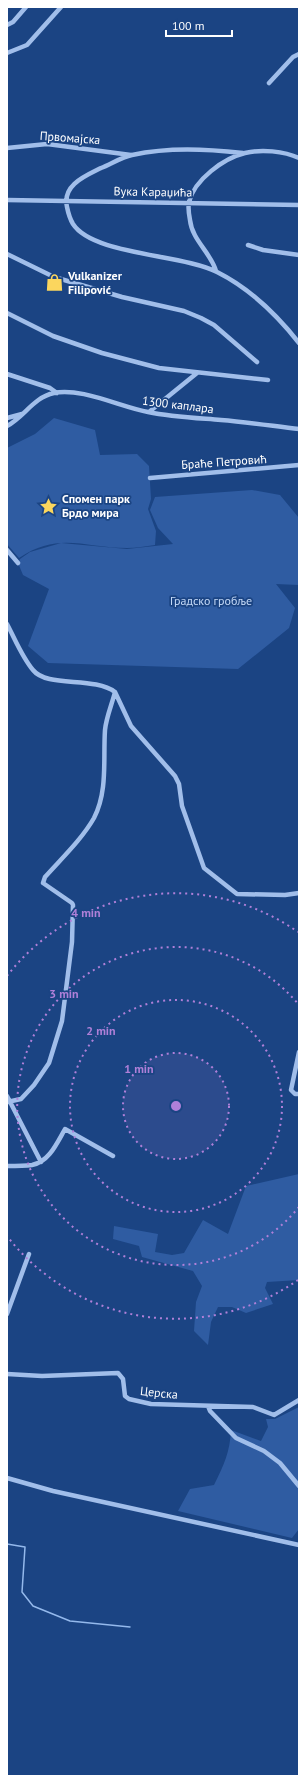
<svg xmlns="http://www.w3.org/2000/svg" width="306" height="1783" viewBox="0 0 306 1783" font-family="'PT Sans',sans-serif">
<style>
.green{fill:#2f5ca2}
.lines{fill:none;stroke-linecap:round;stroke-linejoin:round}
.stream{stroke:#94b9ec;stroke-width:1.5}
.minor{stroke:#a1beea;stroke-width:4.5}
.ring{fill:none;stroke:#b080d9;stroke-width:2;stroke-dasharray:2 4}
.labels{text-anchor:middle;stroke-width:3.5;stroke-linejoin:round;paint-order:stroke}
.street-label{font-size:12px;fill:#fff;stroke:#1b4483}
.poi-label{font-size:12px;font-weight:bold;fill:#fff;stroke:#1b4483;text-anchor:start}
.park-label{font-size:12px;fill:#c5daf8;stroke:#1b4483}
.centre{fill:#b080d9;stroke:#1b4483;stroke-width:2}
.ring-label{font-size:12px;text-anchor:middle;font-weight:bold;fill:#b080d9;stroke:#1b4483;stroke-width:3.5;stroke-linejoin:round;paint-order:stroke}
</style>
<rect width="100%" height="100%" fill="#1b4483"/>
<path class="green" d="M54,418L95,430L100,455L137,454L149,466L151,499L148,509L156,531L155,545C146,546 136,548 127,548C85,548 59,531 19,558L7,544V448L35,434Z
M252,490L280,495L299,518V585L276,584L295,608L289,628L238,669L48,663L28,646L49,589L23,575L18,563L20,559L30,552L61,543L127,549L173,544L158,528L150,510L155,497Z
M299,1174V1280L267,1282L265,1288L273,1304L246,1313L232,1307H218L211,1322L208,1345L194,1331L196,1302L202,1286L193,1271L142,1257L139,1246L113,1239L114,1226L158,1234L155,1252L172,1255L184,1253L203,1220L228,1234L246,1186Z
M299,1407V1529L292,1538L178,1511L190,1489L214,1485C224,1465 230,1452 231,1430L261,1441L268,1427L266,1419H275Z"/>
<g class="lines">
<path class="stream" d="M7,1544L25,1547L22,1592L33,1606L70,1621L130,1627"/>
<path class="minor" d="M7,25L13,22L26,7
M7,53L27,45L61,7
M269,83L293,57L299,54
M7,148L47,144L131,155
M243,153C206,149 169,147 132,155C122,157 111,164 101,168C85,176 62,185 67,207C68,212 70,219 73,224C93,255 182,254 217,272C249,288 277,315 299,343
M7,200L299,205
M248,245L263,250L299,255
M7,254L54,277L122,297L184,311L201,318L214,325L257,362
M216,271C211,253 192,240 190,220C189,215 188,207 189,202C194,180 224,158 245,153C261,149 284,151 299,158
M7,313L53,336L102,353L159,368L268,380
M7,374L50,388L57,393
M149,412L197,373
M7,418L22,414
M7,426C24,417 34,397 54,393C80,387 121,407 148,412C172,417 197,418 221,420C247,422 273,426 299,429
M150,478L299,465
M7,550L18,563
M7,624C15,639 22,657 33,670C47,688 94,676 115,692L131,726L175,776L179,784L182,806L204,868L237,894L285,895L299,893
M299,1052L291,1090L295,1094H299
M7,1096L41,1162
M7,1102L21,1099L34,1085L49,1063L62,1021L72,942L73,905L72,903L43,883L45,877C62,858 82,839 94,818C108,791 103,759 105,730C106,718 112,704 115,692
M7,1166C15,1166 24,1166 32,1165C49,1162 57,1143 65,1129L113,1156
M7,1314L29,1254
M7,1374L42,1376L118,1373L123,1379L125,1396L129,1399L151,1404L253,1407L274,1415L299,1400
M208,1406L210,1411L236,1438L264,1451L280,1463L299,1486
M7,1478L53,1491L299,1545"/>
</g>
<circle cx="176" cy="1106" r="53" fill="#b080d9" fill-opacity=".12"/>
<g class="ring">
<circle cx="176" cy="1106" r="53"/>
<circle cx="176" cy="1106" r="106"/>
<path d="M299 1207A159 159 0 1 1 299 1005"/>
<path d="M298 1280A213 213 0 0 1 7 1236M7 976A213 213 0 0 1 298 932"/>
</g>
<defs>
<symbol id="shop-bare" viewBox="-9 -9 18 18"><path d="M-5-2.5h2.3a2.7 3.5 0 0 1 5.4 0H5L5.5 6h-11ZM-1.5-2.5h3a1.5 2.3 0 0 0-3 0Z" fill="#fbd65e" stroke="#1b4483" stroke-width="2.5" paint-order="stroke"/></symbol>
<symbol id="sight-bare" viewBox="-9 -9 18 18"><path d="M0-6L1.8-2.2L6-1.7L2.9 1.2L3.7 5.4L0 3.3L-3.7 5.4L-2.9 1.2L-6-1.7L-1.8-2.2Z" fill="#fbd65e" stroke="#1b4483" stroke-width="2.5" paint-order="stroke"/></symbol>
</defs>
<g fill-rule="evenodd">
<use href="#shop-bare" x="42" y="270" width="25" height="25"/>
<use href="#sight-bare" x="36" y="494" width="25" height="25"/>
</g>
<g class="labels">
<g class="street-label">
<text transform="translate(70 138) rotate(4)" y="4">Првомајска</text>
<text transform="translate(153 192) rotate(1)" y="4">Вука Караџића</text>
<text transform="translate(178 405) rotate(7)" y="4">1300 каплара</text>
<text transform="translate(224 462) rotate(-4)" y="4">Браће Петровић</text>
<text transform="translate(159 1393) rotate(6)" y="4">Церска</text>
</g>
<g class="poi-label">
<text x="68" y="280">Vulkanizer<tspan x="68" dy="14">Filipović</tspan></text>
<text x="62" y="503">Спомен парк<tspan x="62" dy="14">Брдо мира</tspan></text>
</g>
<g class="park-label">
<text x="211" y="605">Градско гробље</text>
</g>
</g>
<circle cx="176" cy="1106" r="6" class="centre"/>
<g class="ring-label">
<text x="86" y="917">4 min</text>
<text x="64" y="998">3 min</text>
<text x="101" y="1035">2 min</text>
<text x="139" y="1073">1 min</text>
</g>
<rect width="306" height="1783" fill="none" stroke="#ffffff" stroke-width="16"/>
<path d="M166 30v6h66v-6" fill="none" stroke="#ffffff" stroke-width="2"/>
<text x="172" y="30" font-size="12" fill="#ffffff" stroke="#1b4483" stroke-width="3" paint-order="stroke">100 m</text>
</svg>
